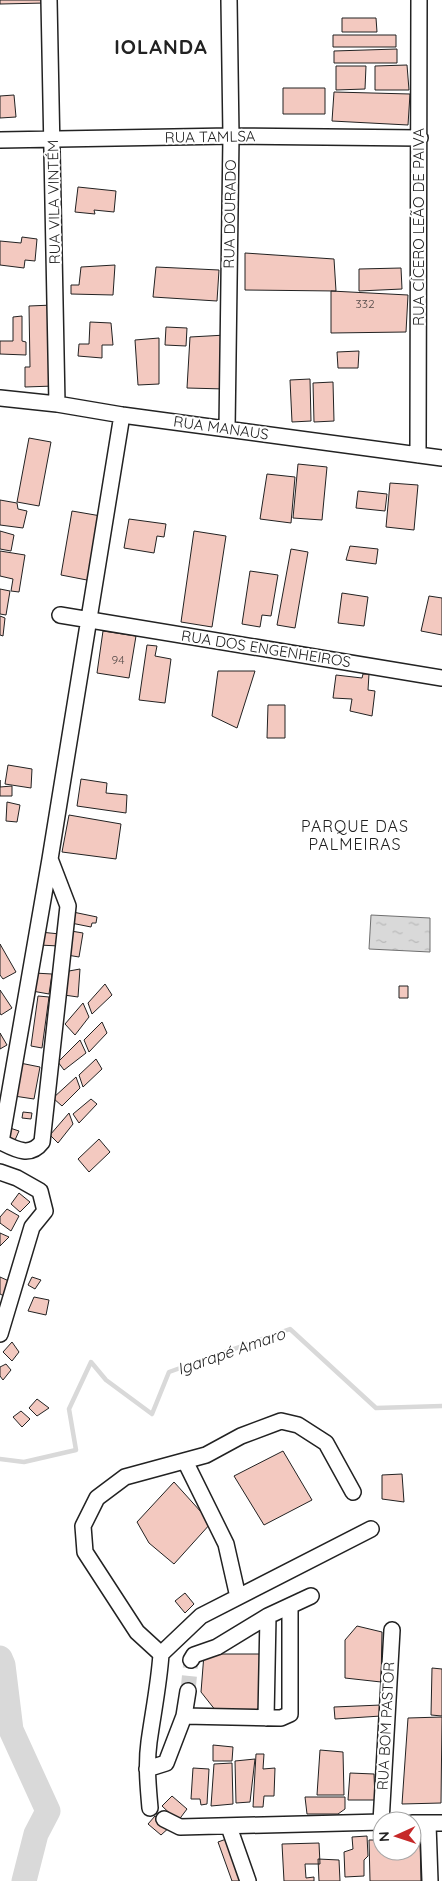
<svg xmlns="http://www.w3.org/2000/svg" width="442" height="1881" viewBox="0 0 442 1881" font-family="Quicksand,sans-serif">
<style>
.water{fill:url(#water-ripples);stroke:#6f6f6f}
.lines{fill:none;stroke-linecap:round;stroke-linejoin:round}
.stream{stroke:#d9d9d9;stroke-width:4.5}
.river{stroke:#d9d9d9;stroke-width:25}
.building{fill:#f3c9c0;stroke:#222}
.minor-tunnel{stroke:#d3d3d3;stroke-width:15;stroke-dasharray:15 8;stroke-linecap:butt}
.minor-casing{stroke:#222;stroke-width:18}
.minor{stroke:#fff;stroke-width:15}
.labels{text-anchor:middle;stroke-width:4;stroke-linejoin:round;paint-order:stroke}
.number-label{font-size:12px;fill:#564c4a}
.street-label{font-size:15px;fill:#222;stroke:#fff}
.neighbourhood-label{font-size:16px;letter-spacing:1px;fill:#222;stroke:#fff}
.water-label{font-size:16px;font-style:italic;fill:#222;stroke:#fff}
.district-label{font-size:20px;font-weight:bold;letter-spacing:1px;fill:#222;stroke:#fff}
</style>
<defs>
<pattern id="water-ripples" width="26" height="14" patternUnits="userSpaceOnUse" patternTransform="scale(1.25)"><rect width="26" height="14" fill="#d9d9d9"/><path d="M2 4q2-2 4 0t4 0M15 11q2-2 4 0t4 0" fill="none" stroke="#bababa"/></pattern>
</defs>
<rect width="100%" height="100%" fill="#fff"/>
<path class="water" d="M371,915L430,918V952L369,949Z"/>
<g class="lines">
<path class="stream" d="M0,1459L24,1462L76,1450L69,1409L91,1362L106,1380L152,1414L169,1372L290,1329L376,1408L442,1406"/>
<path class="river" d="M0,1658L3,1665L11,1730L48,1811L36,1834L24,1881"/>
</g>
<path class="building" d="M0,0H46V3L0,4Z
M342,18H376L377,32H342Z
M333,35H396V47H333Z
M397,49V63H334V51Z
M407,65L409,90H375V66Z
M336,66H366L365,89L336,90Z
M283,88H325V114H283Z
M334,92L410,94L408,125L332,121Z
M14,95L16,117L0,118V96Z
M78,187L116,191L114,212L94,210L95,214L75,212Z
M22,237L37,239L35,261L25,260L24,268L0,265V241L21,243Z
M245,253L334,259L336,291L245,290Z
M115,265L113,295L71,294V285H79L81,267Z
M156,267L219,270L217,301L153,297Z
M401,268L402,289L359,291V269Z
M331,291L408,295L406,332L331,333Z
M53,305L54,386L25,387V367H30L29,306Z
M22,316V341L26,342V355L0,354V341H13V317Z
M90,322L111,323L113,345H102V358L78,356L79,344H89Z
M166,327L187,328L186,346L165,345Z
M226,335L225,389L187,388L190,337Z
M159,338V384L138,385L135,340Z
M359,351L358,368H338L337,352Z
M310,379L311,421L292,422L290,380Z
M333,382L334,421L314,422L313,383Z
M29,438L51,442L39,506L17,502Z
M298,464L327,467L322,520L293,518Z
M267,474L295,477L291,523L260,519Z
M390,483L418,485L414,530L386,527Z
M358,491L387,494L385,511L356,508Z
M0,500L17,503L18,509L27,511L23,528L0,525Z
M72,511L101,516L92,581L61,575Z
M129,519L166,524L164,537L157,536L154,553L124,548Z
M0,531L14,535L11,551L0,549Z
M194,531L226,536L212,627L181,622Z
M350,546L378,549L376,564L346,560Z
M291,549L308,552L295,628L277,625Z
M0,551L25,555L19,592L11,591L13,579L0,576Z
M250,571L278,575L271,616L262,615L260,627L242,624Z
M0,589L10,591L6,615L0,614Z
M342,593L368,597L364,626L338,623Z
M429,596L442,598V635L421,631Z
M0,616L5,618L3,636L0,635Z
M103,631L136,636L129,678L97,673Z
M147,645L157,646L155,656L171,659L165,703L139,700Z
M218,671H255L237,728L212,716Z
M363,674H369L368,690L375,691L372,716L350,711L352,699L333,698L336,675L362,678Z
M268,705H285V738H267Z
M8,765L32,769L31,788L5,784Z
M81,779L107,783L106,793L127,795L126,813L77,806Z
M0,780V787L12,786V796H0Z
M7,802L20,805L17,822L6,821Z
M69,815L121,824L116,859L62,852Z
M73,912L97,917L96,923H92L91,927L71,923Z
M71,931L83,933L79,957L67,955Z
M40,932L60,934L59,946L39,945Z
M0,944L16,972L3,979L0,975Z
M80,969L78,997L64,995L69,971Z
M34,973L52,974L49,994L32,991Z
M105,984L112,995L92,1014L88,1003Z
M399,986H408V998H399Z
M0,990L12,1008L1,1015L0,1013Z
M38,996L49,997L42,1048L31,1046Z
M83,1003L89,1017L75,1035L65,1024Z
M102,1022L107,1033L89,1052L84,1040Z
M0,1033L7,1045L0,1049Z
M80,1040L86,1053L64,1070L58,1062Z
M96,1059L102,1069L83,1087L79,1075Z
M20,1063L40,1067L34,1099L14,1096Z
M76,1077L80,1088L62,1106L53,1098Z
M91,1099L97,1104L79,1123L73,1114Z
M23,1112L32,1113L31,1119L22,1118Z
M69,1113L73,1124L58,1143L50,1135Z
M10,1128L19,1131L15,1140L7,1138Z
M99,1139L110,1152L89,1172L78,1159Z
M19,1193L30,1202L20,1212L11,1204Z
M7,1209L19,1216L11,1231L0,1223V1217Z
M0,1233L9,1237L0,1246Z
M0,1277L9,1281L4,1296L0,1294Z
M32,1277L41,1280L35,1289L28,1285Z
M34,1297L49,1300L46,1315L28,1311Z
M12,1342L19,1352L12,1361L3,1352Z
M6,1364L11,1370L3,1380L0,1376V1367Z
M37,1399L49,1408L37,1416L29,1408Z
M21,1411L30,1419L22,1427L13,1417Z
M283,1451L312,1500L264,1525L234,1476Z
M402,1474L404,1502L382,1499V1475Z
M174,1482L211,1523L174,1564L149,1543L137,1522Z
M185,1593L194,1604L185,1613L175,1601Z
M357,1626L382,1632L381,1682L345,1678V1640Z
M204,1654H259L274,1683L271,1715L216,1711L201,1692Z
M432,1668L442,1669V1716L431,1715Z
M381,1705V1716L335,1719L334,1707Z
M442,1717L441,1803L402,1804L408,1718Z
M213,1745L233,1747L232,1761H213Z
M320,1750L343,1752L344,1795H317Z
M256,1754H264L263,1769L275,1768L274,1796H264L263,1807H253Z
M255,1759L250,1802L236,1803L235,1761Z
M232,1763L233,1804L211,1806L214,1764Z
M193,1768L209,1769L207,1804L201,1805L200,1799H191Z
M350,1773L374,1774L375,1800H348Z
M172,1796L187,1809L178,1821L162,1806Z
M305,1797H345V1809L338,1814H307Z
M155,1816L171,1826L161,1835L148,1824Z
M367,1836L368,1856L364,1860V1876L345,1877L344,1852L353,1849L352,1837Z
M229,1838L246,1881H232L218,1842Z
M412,1839H420L421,1881H370L369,1840H382V1851H412Z
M319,1843L320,1864H305L306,1878L314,1877V1881H284L282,1844Z
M318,1859L339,1860L340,1881H319Z"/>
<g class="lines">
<path class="minor-tunnel" d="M188,1691L191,1660"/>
<defs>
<path id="minor" d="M49,0L57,404
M0,140L231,136L420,138
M0,398L57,404L122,415L442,458
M227,429L231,136L229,0
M418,455L419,0
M60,615L442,678
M50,859L68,906L42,1142C30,1158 15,1149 1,1142L50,859L122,415
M0,1172L17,1178L40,1191L45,1211L32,1227L0,1334
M185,1461L226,1544L238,1597
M161,1654L137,1632L85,1552L83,1526L97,1498L125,1477L206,1455L241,1436L281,1421L298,1425L326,1443L353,1492
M191,1660L194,1655L217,1647L268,1616L311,1596
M184,1716L281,1718L290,1714V1606
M266,1718L268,1616
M147,1769L166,1763L184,1716L188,1691
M150,1808C148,1786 146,1764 149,1742C153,1713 159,1684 161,1654L201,1616L371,1529
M164,1819L180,1827L382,1822
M381,1822L392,1630
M412,1823H442
M428,1824L430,1881
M229,1827L248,1881"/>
</defs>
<use href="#minor" class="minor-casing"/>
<use href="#minor" class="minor"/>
</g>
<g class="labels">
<g class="number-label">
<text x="365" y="308">332</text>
<text x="118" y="664">94</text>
</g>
<g class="street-label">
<text transform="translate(210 137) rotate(-1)" y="5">RUA TAMLSA</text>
<text transform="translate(54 202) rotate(-91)" y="5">RUA VILA VINTÉM</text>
<text transform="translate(230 214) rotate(-89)" y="5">RUA DOURADO</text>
<text transform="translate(419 227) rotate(-90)" y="5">RUA CÍCERO LEÃO DE PAIVA</text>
<text transform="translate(221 428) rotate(8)" y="5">RUA MANAUS</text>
<text transform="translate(266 649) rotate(9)" y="5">RUA DOS ENGENHEIROS</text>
<text transform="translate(386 1726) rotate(-87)" y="5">RUA BOM PASTOR</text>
</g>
<g class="neighbourhood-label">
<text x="355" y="832">PARQUE DAS<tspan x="355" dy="18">PALMEIRAS</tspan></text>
</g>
<g class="water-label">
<text transform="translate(231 1351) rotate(-19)" y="6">Igarapé Amaro</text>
</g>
<g class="district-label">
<text x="161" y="54">IOLANDA</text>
</g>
</g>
<g transform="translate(397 1836) rotate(267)"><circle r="24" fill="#ffffff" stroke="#a7a7a7"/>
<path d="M0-4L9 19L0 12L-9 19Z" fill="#c62828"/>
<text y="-8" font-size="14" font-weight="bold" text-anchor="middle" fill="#222222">N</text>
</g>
</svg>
